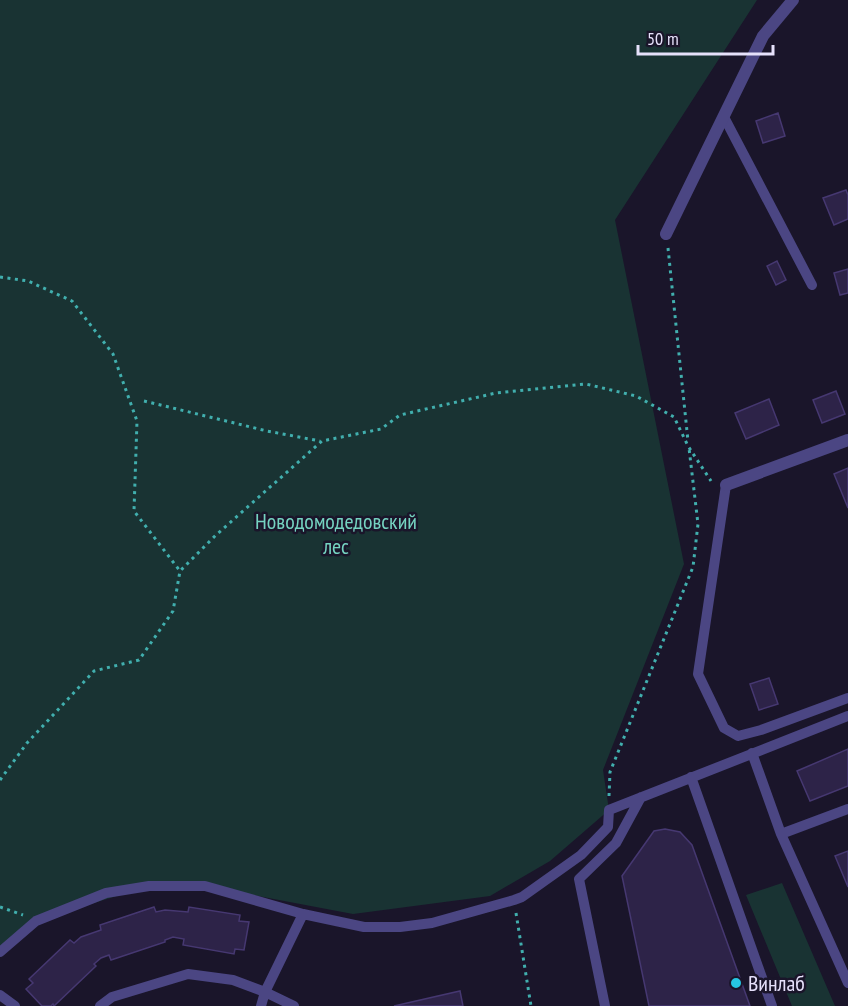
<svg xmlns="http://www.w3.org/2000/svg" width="848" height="1006" viewBox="0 0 848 1006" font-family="'PT Sans Narrow',sans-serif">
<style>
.green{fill:#193333}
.building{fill:#2d2348;stroke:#463871;stroke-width:1.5}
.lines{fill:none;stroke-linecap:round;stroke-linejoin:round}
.path{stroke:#41afae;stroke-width:3;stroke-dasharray:3 4.5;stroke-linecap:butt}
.lane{stroke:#4b4683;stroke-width:10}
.street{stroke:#4b4683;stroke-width:12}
.poi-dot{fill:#26c6e3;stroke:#1a152a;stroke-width:2}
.labels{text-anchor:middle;stroke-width:5;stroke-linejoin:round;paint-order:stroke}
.park-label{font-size:22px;fill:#75d3c1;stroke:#1a152a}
.poi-label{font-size:22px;fill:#e6e1fb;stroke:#1a152a;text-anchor:start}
</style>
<rect width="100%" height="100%" fill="#1a152a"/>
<path class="green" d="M0,0H757L615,220L684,564L603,770L609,810L550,861L490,896L353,914L205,886H149L36,921L0,952Z
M782,883L835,1006H792L746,895Z"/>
<path class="building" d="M778,113L785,136L763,143L756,121Z
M846,190L848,195V219L834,225L823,198Z
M777,261L786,280L776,285L767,266Z
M848,269V293L840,295L834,273Z
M836,391L845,414L822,423L813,400Z
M769,399L779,425L746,439L735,413Z
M848,468V508L834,474Z
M769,678L778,704L759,710L750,684Z
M848,749V786L810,801L797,771Z
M665,829L680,832L692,845L750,1006H649L622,876L654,831Z
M848,851V887L835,856Z
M154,907L156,912L165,910L188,912L189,907L240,915L239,921L249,922L244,950L235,949L234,954L183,945L184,939L173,937L165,940V942L111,960L109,955L101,958L94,964L96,966L54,1006L53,1004L51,1006H42L26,989L33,983L29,979L70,940L74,943L81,937L101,930L100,925Z
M460,991L463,1006H394Z"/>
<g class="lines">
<path class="path" d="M668,248L688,441
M0,277L28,281L72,301L113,354L137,421L134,511L180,571
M144,401L267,431L320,441
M0,780L27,743L94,671L139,660L173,611L180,571L216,535L322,441L381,429L400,415L496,393L586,384L636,396L674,417L688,446L711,481
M609,796L610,772L693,567L698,524L689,448
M0,907L23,915
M516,913L531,1006"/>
<path class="lane" d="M724,117L812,285
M726,485L698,674L724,728L738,736L761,730L848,698
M752,753L781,834L848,809
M691,777L772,1006
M781,834L848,983
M0,952L36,921L106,893L149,886H205L303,914L364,927H400L432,923L514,900L522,897L581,855L608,827L609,810L848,716
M0,995L15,1006
M100,1006L112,997L188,974L233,980L265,992L303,914
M261,1006L265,992L294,1006
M605,1006L579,879L616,843L641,797"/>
<path class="street" d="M666,234L763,36L793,0
M726,485L848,440"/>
</g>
<circle class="poi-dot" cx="736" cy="983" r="6"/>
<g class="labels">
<g class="park-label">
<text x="336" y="529">Новодомодедовский<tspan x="336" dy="25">лес</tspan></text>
</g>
<g class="poi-label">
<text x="748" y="991">Винлаб</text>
</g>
</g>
<path d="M638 45v9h135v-9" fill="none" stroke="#e6e1fb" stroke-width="3"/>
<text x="647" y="45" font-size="18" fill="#e6e1fb" stroke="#1a152a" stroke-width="4.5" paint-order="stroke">50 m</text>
</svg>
